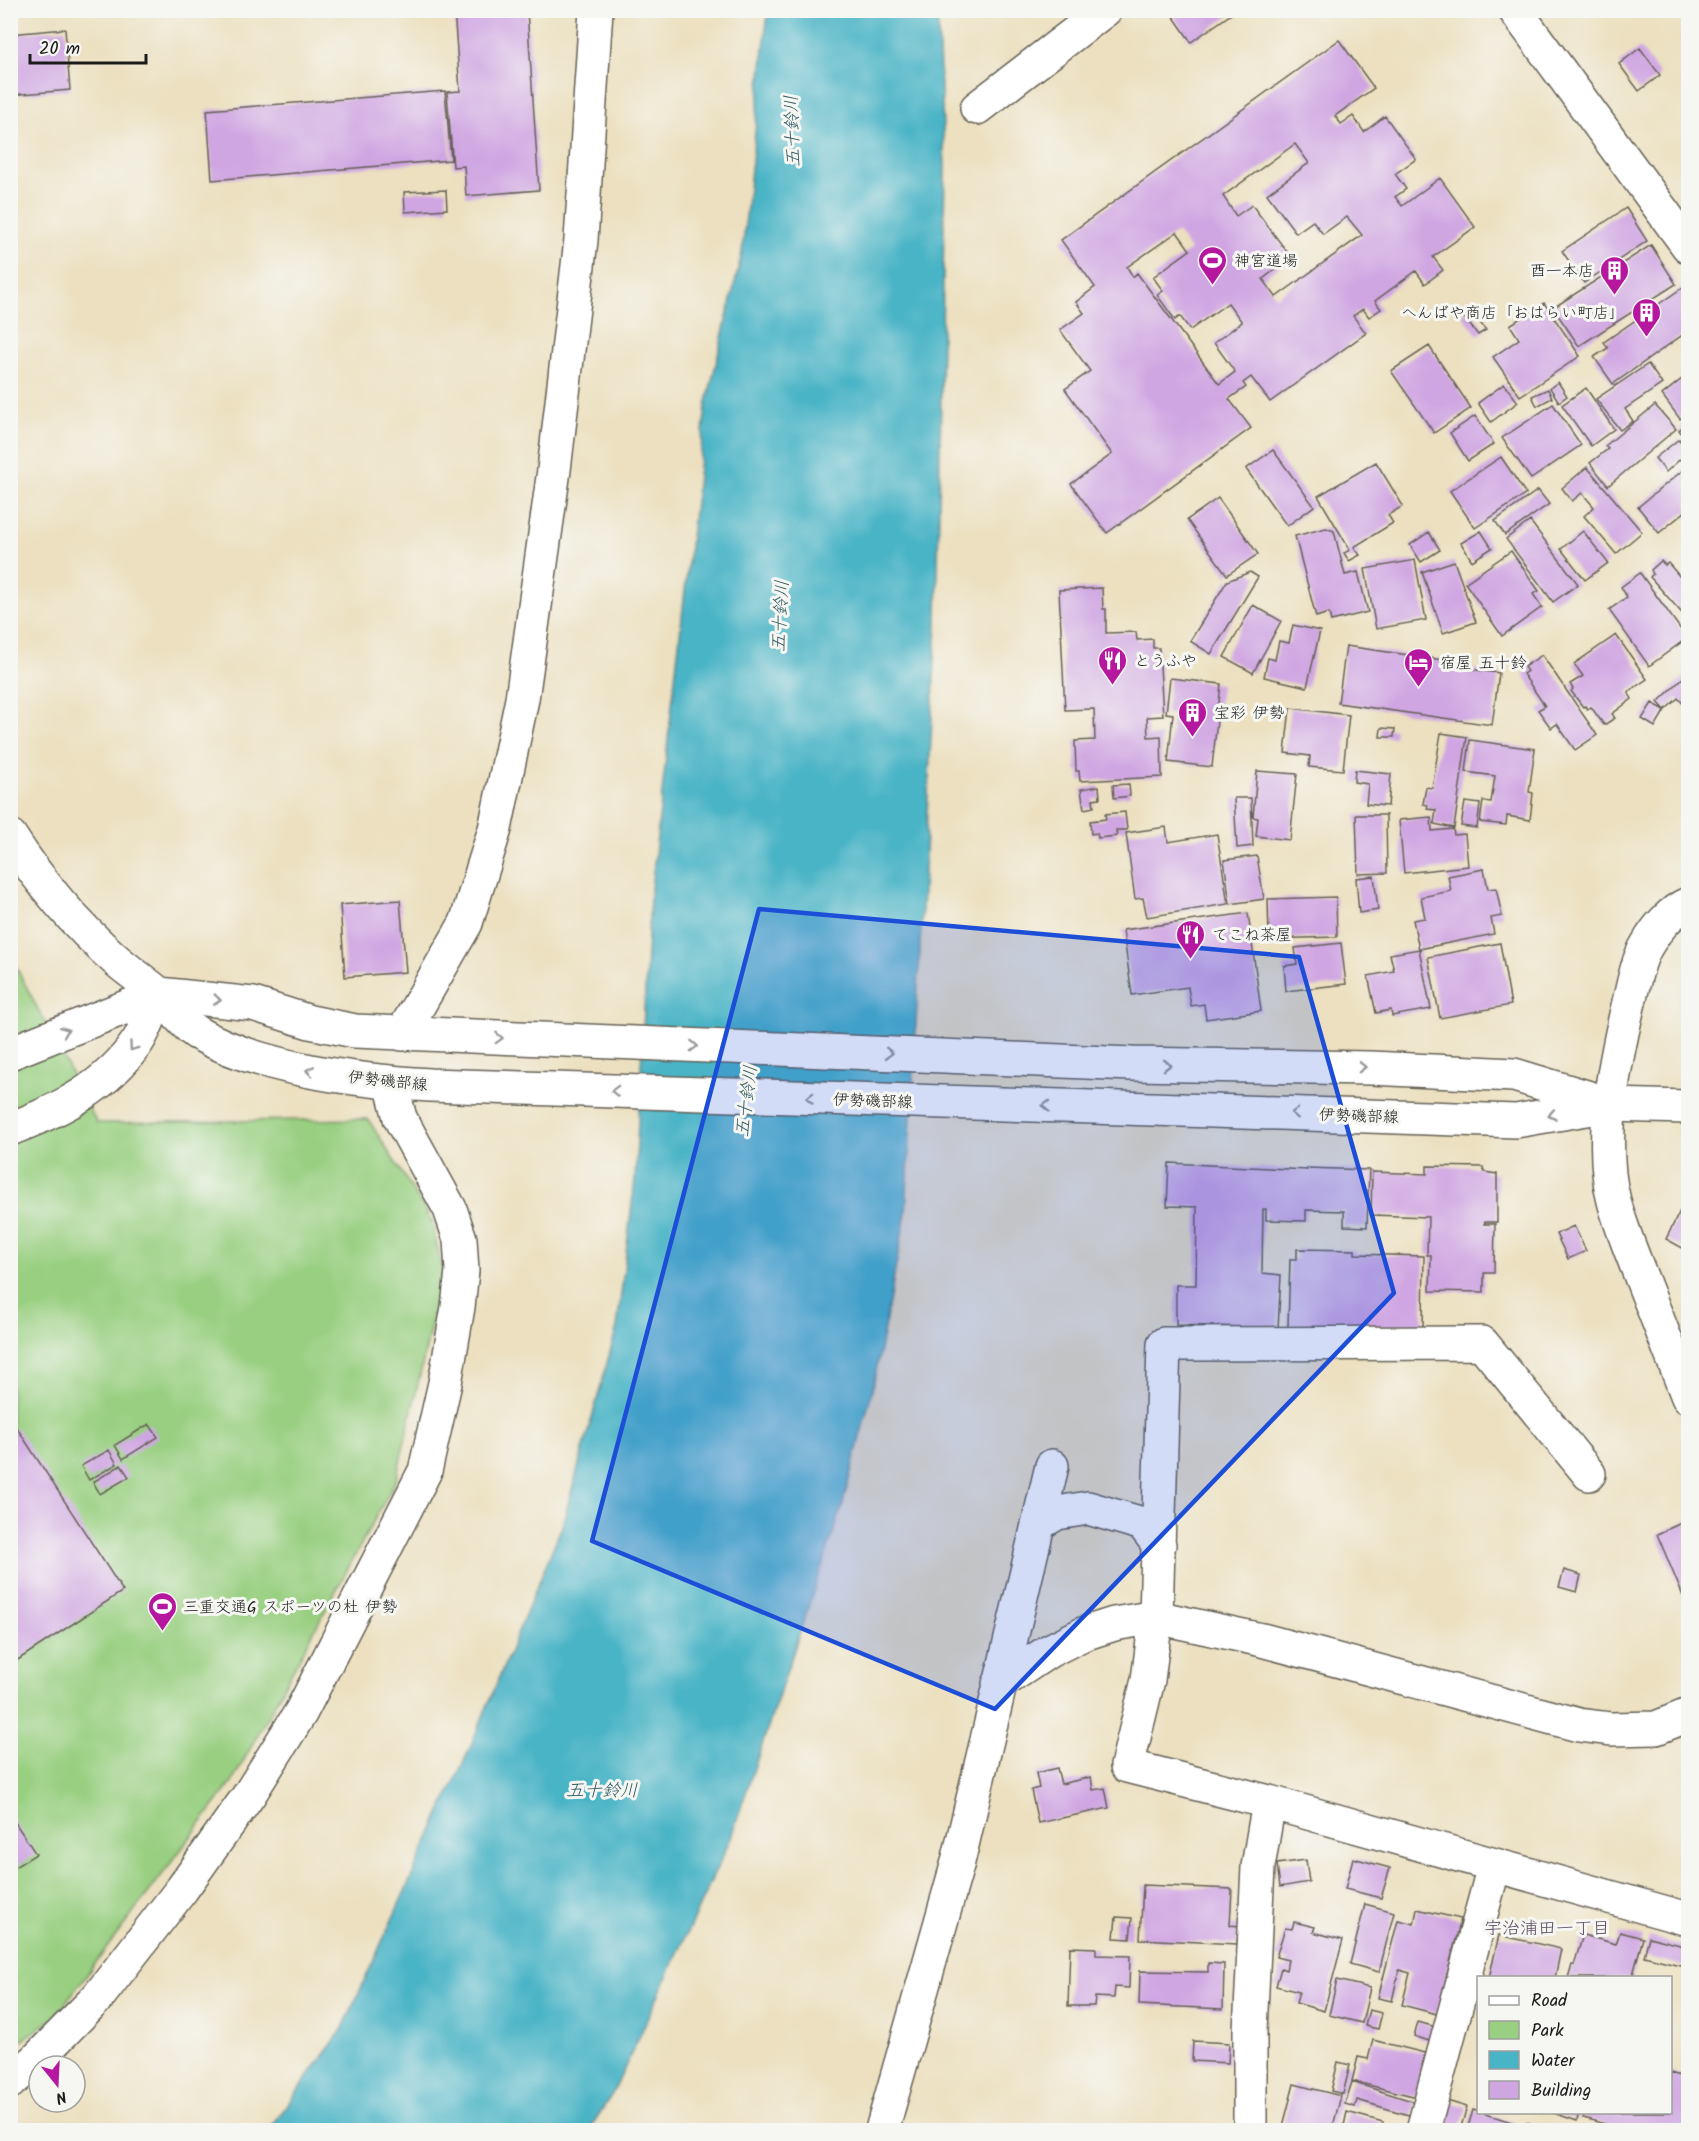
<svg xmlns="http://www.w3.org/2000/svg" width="1699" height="2141" viewBox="0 0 1699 2141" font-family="Kalam,'Klee One',sans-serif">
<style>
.green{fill:#98cf80;stroke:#5a764e;stroke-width:1.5}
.water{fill:#49b4c6;stroke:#326871;stroke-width:1.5}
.building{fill:#cfa5e2;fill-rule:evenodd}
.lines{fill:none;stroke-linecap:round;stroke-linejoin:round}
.street-casing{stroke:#656155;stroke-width:36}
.secondary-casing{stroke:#656155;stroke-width:36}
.primary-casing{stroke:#656155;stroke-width:36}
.street{stroke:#fff;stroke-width:33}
.secondary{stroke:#fff;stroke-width:33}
.primary{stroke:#fff;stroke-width:33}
.oneway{stroke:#999}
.marked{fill:#1d4ed8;fill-opacity:0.2;stroke:#1d4ed8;stroke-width:4.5;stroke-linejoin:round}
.labels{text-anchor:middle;stroke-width:6;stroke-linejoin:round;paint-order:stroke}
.poi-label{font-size:16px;fill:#1c1c1c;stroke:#f6f6f2;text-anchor:start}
.street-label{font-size:16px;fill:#1c1c1c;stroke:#f6f6f2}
.water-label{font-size:18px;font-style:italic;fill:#2e5960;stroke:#f6f6f2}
.neighbourhood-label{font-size:18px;fill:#5b4c61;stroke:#f6f6f2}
</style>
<rect width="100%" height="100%" fill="#f6f6f2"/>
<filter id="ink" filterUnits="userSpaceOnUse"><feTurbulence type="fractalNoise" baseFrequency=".0167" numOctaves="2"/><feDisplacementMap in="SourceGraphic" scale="12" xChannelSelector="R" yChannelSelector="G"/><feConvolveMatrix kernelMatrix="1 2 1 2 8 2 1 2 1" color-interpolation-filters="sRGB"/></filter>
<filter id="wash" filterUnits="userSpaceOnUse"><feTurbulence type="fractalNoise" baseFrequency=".008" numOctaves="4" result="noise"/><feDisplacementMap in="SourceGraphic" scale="24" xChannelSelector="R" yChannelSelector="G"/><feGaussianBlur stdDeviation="1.35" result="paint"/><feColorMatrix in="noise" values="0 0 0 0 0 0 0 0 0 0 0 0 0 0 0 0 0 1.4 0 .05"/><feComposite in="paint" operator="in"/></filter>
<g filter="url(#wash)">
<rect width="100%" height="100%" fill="#ece0c0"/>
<path class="green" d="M11,957L97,1123L368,1119L432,1221L443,1273L396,1480L232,1782L54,2018L11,2048Z"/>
<path class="water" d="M768,11H937L945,166L937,624L906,1213L873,1387L842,1507L730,1840L614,2091L589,2130H269L342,2030L469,1750L562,1526L617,1327L635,1179L650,898L706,406L742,253Z"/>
<g id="blocks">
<path class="building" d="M454,10H527L539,190L466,196L464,166L453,167L447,92L460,91Z
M1169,10H1237L1191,42Z
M65,29L70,90L10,95V34Z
M1339,40L1374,88L1335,116L1341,124L1353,116L1364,132L1385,116L1416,159L1395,174L1406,189L1395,197L1402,206L1440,178L1475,227L1433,257L1443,270L1425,284L1416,271L1375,301L1381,309L1369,317L1363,309L1353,316L1366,333L1270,402L1251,377L1243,383L1246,387L1229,399L1251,428L1107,533L1071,484L1112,454L1065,389L1090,371L1060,330L1084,313L1076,302L1095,287L1061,240ZM1295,144L1309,163L1267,194L1296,233L1313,221L1323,234L1347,217L1362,235L1276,297L1263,279L1291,257L1252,205L1236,216L1223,196ZM1177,232L1190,250L1153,277L1163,291L1157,295L1175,320L1180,316L1190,330L1228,303L1242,322L1214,343L1235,372L1219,384L1137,273L1133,277L1127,267Z
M1640,48L1660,75L1639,91L1619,64Z
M445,91L451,160L212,180L207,110Z
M446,190L447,209L405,212L404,192Z
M1626,208L1647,241L1584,283L1562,251Z
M1651,245L1676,284L1579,346L1553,308Z
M1682,288L1688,297V331L1613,384L1594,357L1608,348L1604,342Z
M1544,303L1580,356L1520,396L1493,357L1519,339L1510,325Z
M1469,309L1486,330L1478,335L1462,315Z
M1429,346L1471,408L1434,433L1391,371Z
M1648,364L1662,384L1625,409L1633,421L1620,430L1596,399Z
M1688,374V412L1680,419L1662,395Z
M1558,382L1567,396L1559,402L1550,388Z
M1504,384L1518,402L1491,422L1478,403Z
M1586,388L1614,429L1591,446L1562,405Z
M1548,389L1552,398L1537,406L1532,396Z
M1553,404L1581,445L1531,479L1502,438Z
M1655,405L1676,429L1608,486L1590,463L1608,449L1605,446Z
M1475,416L1494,444L1468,461L1450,433Z
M1688,422V441L1679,430Z
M1679,439L1688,452L1666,472L1655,458Z
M1273,450L1314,506L1287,526L1246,469Z
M1501,457L1526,494L1475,528L1450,491Z
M1376,462L1403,506L1388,515L1393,523L1354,547L1360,555L1349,561L1344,553L1350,550L1318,496Z
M1688,466V515L1686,511L1659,533L1638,507Z
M1587,467L1642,532L1616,554L1584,516L1594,507L1582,493L1572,501L1562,488Z
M1538,490L1549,504L1505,535L1495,521Z
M1218,498L1258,554L1227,575L1187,520Z
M1530,521L1578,584L1553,602L1506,539Z
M1326,528L1334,531L1345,575L1358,572L1368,612L1331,621L1329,613L1316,617L1295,536Z
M1481,531L1492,548L1472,561L1461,543Z
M1583,531L1608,563L1585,580L1561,549Z
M1429,532L1440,550L1421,562L1410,545Z
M1511,551L1539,591L1533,594L1542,607L1502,636L1465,583Z
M1415,560L1426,620L1376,629L1365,569Z
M1454,561L1476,622L1443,633L1422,572Z
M1661,561L1665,565L1668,563L1688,586V620L1650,577L1653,574L1651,570Z
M1250,572L1258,577L1211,654L1190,641L1227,581Z
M1640,573L1687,638L1649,666L1609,610L1627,597L1621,587Z
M1102,588L1103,609H1106V633L1136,632L1137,640L1153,639V648H1159L1163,716L1147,717L1148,737L1161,736L1162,777L1080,781L1079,771H1076L1075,741L1095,740L1094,709L1065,710L1059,590Z
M1253,605L1281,621L1253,673L1224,657Z
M1293,625L1320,631L1307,687L1264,677L1268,658L1275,660L1279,641L1289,643Z
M1616,635L1647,679L1628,692L1632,699L1612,714L1615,718L1604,725L1591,707L1587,709L1585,706L1583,707L1571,691L1573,689L1570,684L1583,676L1574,664Z
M1346,646L1450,661L1449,666L1499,673L1492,725L1338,703Z
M1542,655L1597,735L1575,750L1557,724L1551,728L1538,710L1545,706L1523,674L1527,671L1524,667Z
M1688,673V709L1678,698L1665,710L1658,702Z
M1170,678L1221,684L1212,767L1168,762L1173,714L1166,713Z
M1652,703L1665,710L1655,727L1642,719Z
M1290,708L1349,715L1343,770L1309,767L1310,756L1285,753Z
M1381,728L1395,729L1394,737H1380Z
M1441,733L1467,737L1454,828L1434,824L1436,810L1427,809L1428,805L1423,804L1426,787L1432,788Z
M1470,740L1535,749L1529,792L1533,793L1530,820L1507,816L1506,825L1480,822L1483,801L1491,802L1495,776L1466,772Z
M1355,770L1391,774L1388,806L1366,804L1368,784L1354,782Z
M1257,771L1297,774L1290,840L1256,836L1258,818L1253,817Z
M1129,784L1130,796L1114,798L1113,785Z
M1099,786L1100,798L1093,799L1094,807L1084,809L1081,789Z
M1234,798H1251L1253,846L1237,848Z
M1465,802L1480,804L1477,828L1461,826Z
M1125,812L1127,830H1116L1117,836L1098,838L1097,833L1091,834L1090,821L1106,819L1105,814Z
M1356,815H1386L1387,873L1358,874Z
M1431,817L1432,831L1453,829L1454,835L1465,834L1468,866L1404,873L1399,820Z
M1166,827L1168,842L1217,834L1228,904L1147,917L1143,898L1135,899L1126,833Z
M1257,856L1264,899L1230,904L1224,860Z
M1484,869L1488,889L1496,888L1502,916L1491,918L1494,934L1419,949L1413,920L1425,918L1421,897L1451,891L1448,876Z
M1374,876L1378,910L1359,913L1356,878Z
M1336,897L1337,937L1269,939L1268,899Z
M400,900L406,972L345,977L340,905Z
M1248,913L1261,1011L1206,1019L1204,1004L1191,1006L1188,987L1132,995L1123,930Z
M1341,943L1346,984L1286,991L1284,966L1297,964L1295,948Z
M1500,943L1511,1005L1440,1018L1428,957Z
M1419,949L1431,1009L1392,1016L1391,1010L1376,1013L1368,976L1394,971L1390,954Z
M1169,1163L1307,1170V1168L1369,1170L1367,1227L1344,1226V1211L1306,1210V1221L1266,1220V1209H1263L1262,1273L1281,1275L1278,1328L1176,1325V1285H1196L1197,1207L1167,1206Z
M1427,1166L1483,1167L1484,1172L1497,1174V1222H1485L1484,1224H1495L1494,1273H1484V1292L1430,1291L1431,1255H1427L1428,1217L1371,1215L1372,1172L1427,1174Z
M1688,1195V1251L1666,1239Z
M1574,1226L1586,1251L1568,1259L1556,1234Z
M1297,1249L1355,1250V1254L1424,1256L1423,1328L1288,1327L1290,1259H1297Z
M149,1424L158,1437L123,1459L115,1445Z
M17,1428L123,1591L10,1665V1433Z
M109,1450L117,1464L89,1480L81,1466Z
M121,1465L129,1477L100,1494L93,1482Z
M1688,1520V1608L1657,1534Z
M1564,1570L1581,1575L1577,1592L1559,1587Z
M1057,1768L1061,1784L1091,1777L1093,1790L1105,1788L1109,1808L1038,1823L1031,1790L1039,1788L1036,1773Z
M10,1815L36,1854L10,1870Z
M1353,1858L1390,1868L1381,1898L1345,1889Z
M1306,1860L1309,1882L1280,1887L1277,1864Z
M1143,1885L1232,1889L1230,1925L1239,1926L1237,1944L1140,1939Z
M1365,1904L1394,1912L1379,1972L1350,1964Z
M1417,1909L1461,1919L1437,2014L1402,2005L1410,1973L1399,1970L1392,2001L1378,1998L1398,1920L1414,1924Z
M1116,1917L1132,1918L1130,1939L1114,1938Z
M1294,1922L1315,1927L1313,1932L1343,1940L1324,2011L1296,2003L1299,1992L1276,1986L1281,1968L1286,1970L1288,1960L1276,1957L1285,1928L1292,1929Z
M1620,1932L1643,1938L1632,1978H1568L1572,1964L1574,1965L1583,1935L1616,1944Z
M1499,1935L1561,1949L1555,1978H1489Z
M1649,1937L1688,1947V1967L1644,1956Z
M1070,1947L1096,1948V1955L1130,1956L1129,1988L1115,1987L1114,1998L1095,1997L1094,2006H1068Z
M1208,1963L1224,1964L1223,2009L1139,2005L1140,1971L1208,1972Z
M1337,1980L1370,1988L1362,2023L1329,2015Z
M1369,2010L1382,2013L1378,2029L1365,2026Z
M1418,2022L1436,2027L1432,2042L1414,2036Z
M1373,2040L1425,2053L1422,2065L1426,2066L1417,2097L1352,2081L1358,2057L1368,2059Z
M1193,2041L1229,2043L1228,2063L1192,2061Z
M1338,2062L1350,2065L1343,2094L1331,2091Z
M1670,2073L1688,2078V2130H1627L1583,2118L1585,2112H1670Z
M1352,2082L1415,2102L1412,2116L1357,2100L1355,2107L1345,2104Z
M1294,2084L1341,2096L1332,2130H1282Z
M1447,2101L1467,2107L1460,2130L1440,2127Z
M1473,2110L1515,2123L1513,2130H1467Z
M1347,2112L1383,2122L1381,2130H1343Z
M1551,2112H1579L1577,2121Z
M1526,2122L1553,2130H1523Z"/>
</g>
</g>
<g filter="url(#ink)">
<use href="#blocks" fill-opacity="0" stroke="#656155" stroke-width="1.5"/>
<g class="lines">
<defs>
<path id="street" d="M1515,10L1688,246
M977,108L1105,10
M402,1034L466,923L495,829L522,699L554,470L581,240L596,10
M1589,1474L1482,1343L1164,1344L1156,1617L1148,1680L1127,1766L1269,1802L1688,1919
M1038,1524L1057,1513L1088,1508L1143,1524L1159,1545
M999,1684L1049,1651L1083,1634L1114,1624L1156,1617L1262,1640L1579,1725L1611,1729L1656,1728L1688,1715
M10,2082L34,2062L98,1997L182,1889L249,1795L301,1712L425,1471L445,1383L458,1307L462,1271L460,1239L450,1209L400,1118L391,1083
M882,2130L958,1862L1052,1466
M1250,2130V2031L1258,1867L1269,1802
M1423,2130L1494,1866"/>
<path id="secondary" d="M1688,904C1671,911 1656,929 1647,945C1637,961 1634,983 1629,1002C1615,1061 1598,1141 1614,1201C1621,1228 1633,1256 1643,1282C1658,1321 1673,1359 1688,1397
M10,1053L159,994
M10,1129C60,1110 107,1087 138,1041C147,1027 152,1009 159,994"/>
<path id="primary" d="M10,836C39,881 76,925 116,960C130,972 145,982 159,994C171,1006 183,1024 197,1033C260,1069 359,1081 430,1085L1516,1121L1610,1105L1688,1107
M159,994L253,1004L310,1022L355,1031L1132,1064L1371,1068L1514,1075L1603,1102"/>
</defs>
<use href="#street" class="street-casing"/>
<use href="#secondary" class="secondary-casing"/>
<use href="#primary" class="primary-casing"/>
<use href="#street" class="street"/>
<use href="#secondary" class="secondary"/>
<use href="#primary" class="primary"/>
</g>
<defs><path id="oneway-chevron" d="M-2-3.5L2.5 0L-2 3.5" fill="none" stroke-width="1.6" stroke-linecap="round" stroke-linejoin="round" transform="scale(1.5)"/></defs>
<g class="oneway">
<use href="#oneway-chevron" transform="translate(217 1000) rotate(6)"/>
<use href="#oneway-chevron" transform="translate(65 1031) rotate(-22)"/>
<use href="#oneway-chevron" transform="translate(499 1038) rotate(2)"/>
<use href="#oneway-chevron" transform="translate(694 1046) rotate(2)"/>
<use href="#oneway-chevron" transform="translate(133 1047) rotate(125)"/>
<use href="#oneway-chevron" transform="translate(889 1053) rotate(2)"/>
<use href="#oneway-chevron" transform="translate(1167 1065) rotate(1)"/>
<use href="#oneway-chevron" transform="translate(1362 1067) rotate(1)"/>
<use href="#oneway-chevron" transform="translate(310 1071) rotate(-171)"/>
<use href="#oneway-chevron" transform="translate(615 1091) rotate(-178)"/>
<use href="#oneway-chevron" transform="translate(810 1098) rotate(-178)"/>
<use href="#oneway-chevron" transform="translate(1046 1106) rotate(-178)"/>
<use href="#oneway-chevron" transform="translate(1295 1113) rotate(-178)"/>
<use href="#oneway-chevron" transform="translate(1552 1115) rotate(170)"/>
</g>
</g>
<path class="marked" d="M759,909L1299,957L1394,1293L995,1709L592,1541Z"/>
<defs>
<symbol id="stadium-pin" viewBox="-11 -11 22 30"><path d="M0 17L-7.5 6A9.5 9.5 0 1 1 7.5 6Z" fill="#b5179e" stroke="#f6f6f2"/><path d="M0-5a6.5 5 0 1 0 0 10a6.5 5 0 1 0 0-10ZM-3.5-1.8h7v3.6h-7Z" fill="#fff"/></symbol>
<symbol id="building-pin" viewBox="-11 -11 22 30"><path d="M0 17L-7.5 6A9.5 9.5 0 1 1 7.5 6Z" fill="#b5179e" stroke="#f6f6f2"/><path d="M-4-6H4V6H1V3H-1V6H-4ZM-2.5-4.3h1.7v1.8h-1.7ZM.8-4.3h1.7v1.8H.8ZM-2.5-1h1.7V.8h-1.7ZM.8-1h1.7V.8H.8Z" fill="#fff"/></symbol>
<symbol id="restaurant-pin" viewBox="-11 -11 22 30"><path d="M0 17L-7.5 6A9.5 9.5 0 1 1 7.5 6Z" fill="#b5179e" stroke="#f6f6f2"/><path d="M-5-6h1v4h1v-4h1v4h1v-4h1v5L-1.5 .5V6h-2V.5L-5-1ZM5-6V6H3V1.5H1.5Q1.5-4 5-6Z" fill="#fff"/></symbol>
<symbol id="hotel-pin" viewBox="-11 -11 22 30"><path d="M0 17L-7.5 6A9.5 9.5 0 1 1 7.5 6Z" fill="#b5179e" stroke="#f6f6f2"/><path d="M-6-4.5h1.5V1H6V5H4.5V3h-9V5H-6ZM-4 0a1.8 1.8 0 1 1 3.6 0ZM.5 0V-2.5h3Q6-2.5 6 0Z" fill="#fff"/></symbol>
</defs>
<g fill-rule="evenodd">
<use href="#stadium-pin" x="1196" y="244" width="33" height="45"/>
<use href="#building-pin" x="1598" y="254" width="33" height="45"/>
<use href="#building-pin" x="1630" y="296" width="33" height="45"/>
<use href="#restaurant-pin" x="1096" y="644" width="33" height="45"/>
<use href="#hotel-pin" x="1402" y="646" width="33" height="45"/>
<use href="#building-pin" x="1176" y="696" width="33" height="45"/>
<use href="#restaurant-pin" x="1174" y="918" width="33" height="45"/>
<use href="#stadium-pin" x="146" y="1590" width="33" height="45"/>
</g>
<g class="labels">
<g class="poi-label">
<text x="1234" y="266">神宮道場</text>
<text x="1594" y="276" text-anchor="end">酉一本店</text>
<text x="1625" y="318" text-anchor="end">へんばや商店「おはらい町店」</text>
<text x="1134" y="666">とうふや</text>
<text x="1440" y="668">宿屋 五十鈴</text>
<text x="1214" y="718">宝彩 伊勢</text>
<text x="1212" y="940">てこね茶屋</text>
<text x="183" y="1612">三重交通G スポーツの杜 伊勢</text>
</g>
<g class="street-label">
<text transform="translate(388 1080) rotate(6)" y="6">伊勢磯部線</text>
<text transform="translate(873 1100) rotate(2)" y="6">伊勢磯部線</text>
<text transform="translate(1359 1115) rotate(2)" y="6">伊勢磯部線</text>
</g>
<g class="water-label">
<text transform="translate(792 131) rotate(-92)" y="6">五十鈴川</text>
<text transform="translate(780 616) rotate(-87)" y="6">五十鈴川</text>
<text transform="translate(746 1101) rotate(-83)" y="6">五十鈴川</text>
<text x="602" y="1796">五十鈴川</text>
</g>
<g class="neighbourhood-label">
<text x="1547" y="1934">宇治浦田一丁目</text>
</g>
</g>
<rect width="1699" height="2141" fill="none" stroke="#f6f6f2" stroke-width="36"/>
<rect x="1477" y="1976" width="195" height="138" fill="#f6f6f2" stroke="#9f9f9c" stroke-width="1.5"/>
<rect x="1489" y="1996" width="30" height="9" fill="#ffffff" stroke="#9f9f9c" stroke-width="1.5"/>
<text x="1531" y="2006" font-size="18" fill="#1c1c1c">Road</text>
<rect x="1489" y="2021" width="30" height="18" fill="#98cf80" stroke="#9f9f9c" stroke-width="1.5"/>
<text x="1531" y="2036" font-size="18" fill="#1c1c1c">Park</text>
<rect x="1489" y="2051" width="30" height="18" fill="#49b4c6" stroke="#9f9f9c" stroke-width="1.5"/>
<text x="1531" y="2066" font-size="18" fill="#1c1c1c">Water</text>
<rect x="1489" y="2081" width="30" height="18" fill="#cfa5e2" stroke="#9f9f9c" stroke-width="1.5"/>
<text x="1531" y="2096" font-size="18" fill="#1c1c1c">Building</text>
<g transform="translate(57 2084) rotate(162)"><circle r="28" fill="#f6f6f2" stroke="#9f9f9c" stroke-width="1.5"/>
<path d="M0-4.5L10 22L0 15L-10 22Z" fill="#b5179e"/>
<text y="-9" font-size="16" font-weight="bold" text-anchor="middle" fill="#1c1c1c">N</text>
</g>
<path d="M30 54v9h116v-9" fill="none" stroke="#1c1c1c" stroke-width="3"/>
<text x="39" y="54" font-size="18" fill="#1c1c1c" stroke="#f6f6f2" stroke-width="4.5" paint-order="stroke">20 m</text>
</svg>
